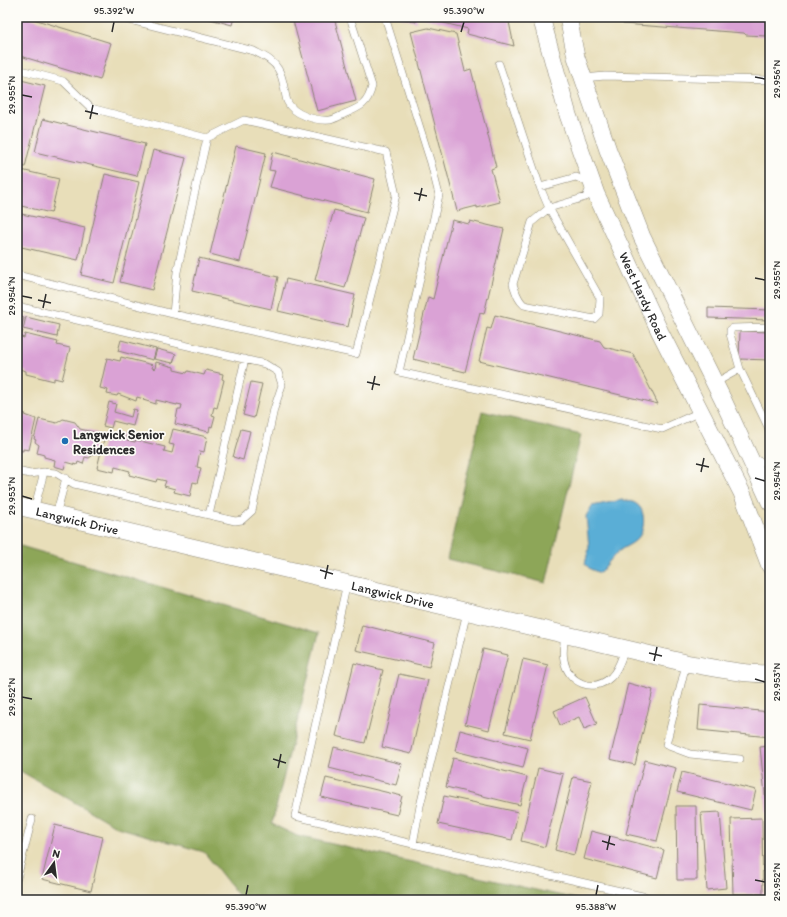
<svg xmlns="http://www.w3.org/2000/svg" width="787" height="917" viewBox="0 0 787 917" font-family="Itim,sans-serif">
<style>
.forest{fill:#8da658;stroke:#5c6842}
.water{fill:#5aaed6;stroke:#426c80}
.building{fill:#daa2d5}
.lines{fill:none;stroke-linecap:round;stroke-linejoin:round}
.service-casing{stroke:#8a8472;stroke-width:8}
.tertiary-casing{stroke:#8a8472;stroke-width:18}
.service{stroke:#fff;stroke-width:7}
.tertiary{stroke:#fff;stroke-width:17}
.ticks{fill:none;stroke:#2b2b2b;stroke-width:1.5}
.poi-dot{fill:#1f6fb2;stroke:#fdfcf7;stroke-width:1.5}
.labels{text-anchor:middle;stroke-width:3.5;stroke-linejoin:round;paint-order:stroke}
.street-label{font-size:13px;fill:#2b2b2b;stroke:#fdfcf7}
.poi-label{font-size:13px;font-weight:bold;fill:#2b2b2b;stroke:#fdfcf7;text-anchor:start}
.neatline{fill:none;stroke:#2b2b2b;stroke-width:1.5}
.ticks-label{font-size:10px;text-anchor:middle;fill:#2b2b2b}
</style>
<rect width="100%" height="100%" fill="#fdfcf7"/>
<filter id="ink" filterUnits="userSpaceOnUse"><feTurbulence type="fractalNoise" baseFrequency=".025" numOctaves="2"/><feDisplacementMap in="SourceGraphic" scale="8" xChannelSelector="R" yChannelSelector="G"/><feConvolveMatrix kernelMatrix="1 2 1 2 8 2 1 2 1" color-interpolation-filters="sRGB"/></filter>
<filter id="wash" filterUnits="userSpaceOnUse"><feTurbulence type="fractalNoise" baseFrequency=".012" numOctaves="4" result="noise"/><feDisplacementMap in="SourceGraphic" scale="16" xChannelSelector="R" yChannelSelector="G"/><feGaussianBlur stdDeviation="0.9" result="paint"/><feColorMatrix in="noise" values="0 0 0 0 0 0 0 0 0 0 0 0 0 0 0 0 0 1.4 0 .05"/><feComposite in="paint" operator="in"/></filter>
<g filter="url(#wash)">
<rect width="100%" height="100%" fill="#e8deb9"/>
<path class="forest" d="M482,411L581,435L546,583L447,559Z
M17,545L319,633L272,824L297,836L580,900H383L374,896L368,900H242L204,852L117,827L17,769Z"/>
<path class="water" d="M622,500C630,500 639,503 642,511C645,520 644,533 636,540C631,545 623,547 618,552C611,558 606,566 600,573L590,569L585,564L589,547L586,516L592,506Z"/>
<g id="blocks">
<path class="building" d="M17,17H27L111,43L100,80L17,55Z
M203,17H234L232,25Z
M292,17H334L356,101L317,111Z
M399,17H417L416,22Z
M420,17H508L514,46L467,34L468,29Z
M616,17H767L766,36L746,35L744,33L623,24Z
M428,28L456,34L465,71L471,69L496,167L491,169L500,202L477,208V206L457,211L411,32Z
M17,79L45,86L25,167L17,165Z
M43,119L145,144L137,176L35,152Z
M236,146L266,153L240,262L210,254Z
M153,150L186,158L152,290L120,282Z
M273,152L375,179L367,212L270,187L275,171L269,170Z
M17,169L59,179L51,213L17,205Z
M105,174L139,182L114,283L81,275Z
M334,210L364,218L345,288L315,280Z
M17,213L85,228L78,260L17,246Z
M452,220L469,224L470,221L504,229L484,314L480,313L465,372L413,359L428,297L433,299Z
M199,258L278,277L271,309L192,291Z
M286,279L355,295L348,327L278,311Z
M708,308L770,310V320L708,318Z
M495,315L600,341L604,347L633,354L658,404L479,361L487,328L491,329Z
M17,316L24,318L21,328L17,327Z
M26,317L59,325L57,337L23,329Z
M17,329L23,331L21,337L24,338L25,334L58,342L57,345L70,348L62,380L54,378V381L26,374V371L19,369L18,371H17Z
M740,331L770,332V360L739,359Z
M121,340L156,349L153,360L118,351Z
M157,349L176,354L173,363L154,359Z
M121,357L153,365L152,368L155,369L156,362L174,367V370L187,373L188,371L204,375L206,370L223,374L222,379L224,380L217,408L214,407L212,415L215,416L212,427L210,426L209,432L175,424L178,409H181L182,405L177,404V405L156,400V404L143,400L144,399L137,397L136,401L118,394L117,396L107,394L108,390L100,388L107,358L120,361Z
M251,382L262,384L254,418L243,415Z
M109,402L116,404L114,412L131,417L133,409L137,410L133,426L113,421L111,428L103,426Z
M17,412L26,414L25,415L36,419L29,450L23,449V451L17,450Z
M39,419L57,423L63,419L75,422L80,429L97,433L92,456L89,458L85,457L83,464L78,462L77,465L66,462L64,469L54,466L55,460L44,457V455L37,453L39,445L35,442L36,440L34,439Z
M173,429L207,437L204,452L200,451L197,467L201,468L197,483L193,482L190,496L174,492L175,489L164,486L166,481L157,479L156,482L129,475L130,471L115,467L114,472L97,468L105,435L110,437L111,435L116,436L117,435L127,437V440L135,442L136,440L165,447L164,451L172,453L174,445L169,444Z
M241,429L250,431L243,460L233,457Z
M362,625L435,643L429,667L356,650Z
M483,649L508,655L489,730L465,724Z
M523,659L548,665L530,739L505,733Z
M354,663L383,670L365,743L336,736Z
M399,674L428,680L411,754L382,747Z
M628,683L653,690L635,765L610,759Z
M585,697L597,724L584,729L579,717L560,725L554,711Z
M700,705L770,712V737L698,730Z
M460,730L528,748L523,768L455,751Z
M770,746V823H768L760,747Z
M334,747L402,764L396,785L329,768Z
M453,758L527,777L520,805L446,787Z
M645,760L676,768L657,841L626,834Z
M538,768L563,774L545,847L521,841Z
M682,772L756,790L751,810L677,792Z
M573,777L592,781L574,855L555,850Z
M326,778L402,796L397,815L321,797Z
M444,796L518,812L512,840L438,824Z
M676,806H696L697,880H677Z
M720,812L726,888L707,890L701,813Z
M762,818L763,894H733L731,819Z
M55,825L103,837L91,891L42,879Z
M591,831L664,850L657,878L584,859Z"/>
</g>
</g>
<g filter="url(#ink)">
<use href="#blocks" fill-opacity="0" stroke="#8a8472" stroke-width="1"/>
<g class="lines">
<defs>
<path id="service" d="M118,17L254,51C263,56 273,60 278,69C284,78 284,91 287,101C293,115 316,121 330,120C335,119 340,116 344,114C361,107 368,104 372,86L350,17
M385,17L431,163L439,195L399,372L662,429L700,412
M499,64L540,187L549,208L600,298L599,314L594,319L524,305C517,299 516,292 513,284L532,222L549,208L586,197L592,184L576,177L540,187
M17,69L63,81L91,108L207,138L244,120L386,152L396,195L356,354L173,314L17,275
M584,78L605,76L770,80
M17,306L265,364L278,372L282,385L274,409L252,511L242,520L235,521L74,484L56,473L44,472L30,474L17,471
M173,314L177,272L207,138
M770,327L733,328L730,330V334L740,369L770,431
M715,383L740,369
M752,459L770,464
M34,510L44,472
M56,515L66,478
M209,515L245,359
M347,583L295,816L413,844L660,900
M565,635C564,643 562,652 564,660C568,683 593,694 611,677C619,669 621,659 625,649
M686,664L666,745L690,754L740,759
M413,844L420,806L467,612
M17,878L32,819
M17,897L29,900"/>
<g id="tertiary">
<path id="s1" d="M541,17L568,115L596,194L660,332L742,493L770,566"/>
<path d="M568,17L576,57L608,150L642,237L723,400L770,502"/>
<path id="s2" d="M17,506L686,663C714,668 742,674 770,674"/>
</g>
</defs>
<use href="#service" class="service-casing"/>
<use href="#tertiary" class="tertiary-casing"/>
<use href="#service" class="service"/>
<use href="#tertiary" class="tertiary"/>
</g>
</g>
<path class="ticks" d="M112,32L114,22M461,32L464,22M755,77L765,79M22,95L32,97M85,111L98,114M90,119L93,105M414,193L427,196M419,201L422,188M755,278L765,280M22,296L32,298M38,300L51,303M43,308L46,294M367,382L380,385M372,390L375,376M696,464L709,467M701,472L704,458M755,478L765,481M22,496L32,499M320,570L333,574M325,579L328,565M649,653L662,656M654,661L657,647M755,679L765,682M22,697L32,699M273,759L286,763M278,768L281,754M602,841L615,845M607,850L610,836M755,880L765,882M246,895L248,885M596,895L598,885"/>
<circle class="poi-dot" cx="65" cy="441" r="4"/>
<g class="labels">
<g class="street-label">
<text dy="5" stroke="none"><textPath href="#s1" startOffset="298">West Hardy Road</textPath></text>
<text dy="5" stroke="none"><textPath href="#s2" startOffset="62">Langwick Drive</textPath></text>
<text dy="5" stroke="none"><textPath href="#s2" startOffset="386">Langwick Drive</textPath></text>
</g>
<g class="poi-label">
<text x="73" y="439">Langwick Senior<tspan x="73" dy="15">Residences</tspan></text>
</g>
</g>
<rect width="787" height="917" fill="none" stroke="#fdfcf7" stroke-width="44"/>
<g transform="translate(54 863) rotate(14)" stroke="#fdfcf7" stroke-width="3" paint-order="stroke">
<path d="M0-3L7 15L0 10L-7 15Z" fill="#2b2b2b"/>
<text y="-6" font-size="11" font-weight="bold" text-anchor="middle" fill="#2b2b2b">N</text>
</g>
<rect x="22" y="22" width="743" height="873" class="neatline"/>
<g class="ticks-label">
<text x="114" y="14">95.392°W</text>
<text x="464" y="14">95.390°W</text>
<text transform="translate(776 79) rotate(-90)" y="4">29.956°N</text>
<text transform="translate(11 95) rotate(-90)" y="4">29.955°N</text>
<text transform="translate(776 280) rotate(-90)" y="4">29.955°N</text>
<text transform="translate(11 296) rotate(-90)" y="4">29.954°N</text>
<text transform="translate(776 481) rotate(-90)" y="4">29.954°N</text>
<text transform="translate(11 496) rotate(-90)" y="4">29.953°N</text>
<text transform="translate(776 682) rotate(-90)" y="4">29.953°N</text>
<text transform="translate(11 697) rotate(-90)" y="4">29.952°N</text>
<text transform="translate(776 882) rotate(-90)" y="4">29.952°N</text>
<text x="246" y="910">95.390°W</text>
<text x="596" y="910">95.388°W</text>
</g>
</svg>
